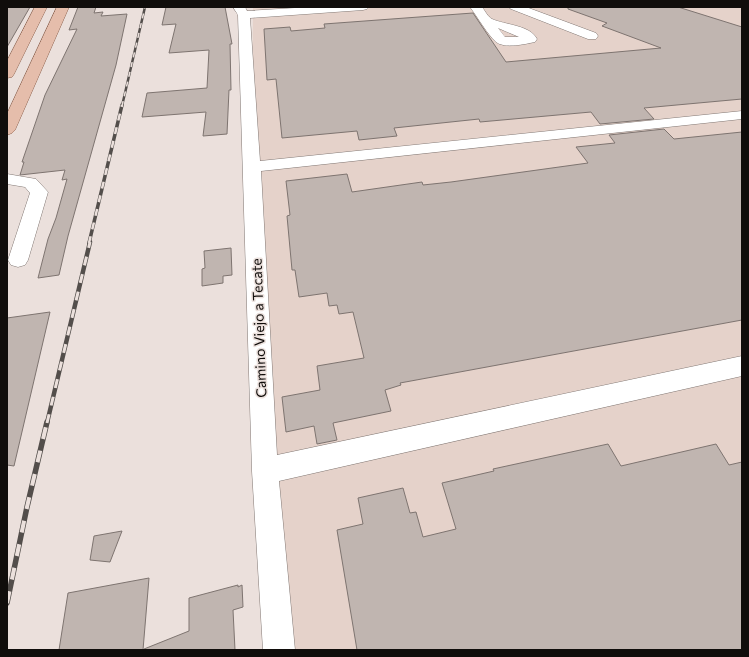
<svg xmlns="http://www.w3.org/2000/svg" width="749" height="657" viewBox="0 0 749 657" font-family="Commissioner,sans-serif">
<style>
.built{fill:#e5d2ca}
.building{fill:#c0b5b0;stroke:#7e7470}
.lines{fill:none;stroke-linecap:round;stroke-linejoin:round}
.minor-casing{stroke:#827874;stroke-width:1}
.major-casing{stroke:#8f634f;stroke-width:1}
.minor{fill:#fff;fill-rule:evenodd}
.major{fill:#e5bdab;fill-rule:evenodd}
.rail-far3-casing{stroke:#534e4b;stroke-width:2.5}
.rail-far2-casing{stroke:#534e4b;stroke-width:3.5}
.rail-far1-casing{stroke:#534e4b;stroke-width:4.5}
.rail-casing{stroke:#534e4b;stroke-width:5.5}
.rail-far3{stroke:#ebe0dc;stroke-width:1.5;stroke-dasharray:5;stroke-linecap:butt}
.rail-far2{stroke:#ebe0dc;stroke-width:2.5;stroke-dasharray:7;stroke-linecap:butt}
.rail-far1{stroke:#ebe0dc;stroke-width:3;stroke-dasharray:9;stroke-linecap:butt}
.rail{stroke:#ebe0dc;stroke-width:4;stroke-dasharray:12;stroke-linecap:butt}
.labels{text-anchor:middle;stroke-width:3;stroke-linejoin:round;paint-order:stroke}
.street-label{font-size:14px;fill:#100d0b;stroke:#ebe0dc}
</style>
<rect width="100%" height="100%" fill="#ebe0dc"/>
<path class="built" d="M253,7H742V650H289L252,167Z"/>
<path class="building" d="M7,7H30L7,47Z
M78,7H96L94,13L103,12L101,16L127,14L116,65L68,236L59,275L38,278L48,239L56,218L67,179L62,180L65,170L20,175L24,162H22L45,95L77,29L69,30Z
M166,7H225L232,44H230L231,90H229L227,134L203,136L206,112L142,117L147,93L207,88L209,50L169,53L176,24L162,25Z
M568,7H678L742,27V99L644,108L654,119L600,124L591,112L480,122L479,119L394,128L397,136L359,140L357,131L282,138L276,79L267,80L264,29L290,27L291,31L325,28L324,24L473,13L506,62L661,48L602,26L607,23L568,9Z
M664,129L674,139L742,132V320L400,383L401,385L385,390L391,411L333,423L337,440L317,444L314,426L286,432L282,397L320,390L317,366L364,358L353,312L339,314L337,305L329,306L327,293L299,297L295,270H292L287,216L290,215L286,181L347,174L352,192L422,182L423,185L451,182L588,163L576,147L615,143L609,135Z
M231,248L232,275L223,276V283L202,286V269L205,268L204,251Z
M50,312L14,466L7,465V318Z
M608,444L621,466L716,444L729,465L742,462V650H357L337,530L363,524L358,498L403,488L410,513L416,512L423,537L456,529L442,483L494,471L493,469Z
M122,531L110,562L90,560L94,536Z
M149,578L143,650H59L68,593Z
M238,585V587L242,585L243,607L233,610L235,650H144V649L189,631V598Z"/>
<g class="lines">
<defs>
<path id="minor" d="M233,7H245L247,11L311,7H369L367,9L363,10L250,18L260,161L742,111V119L261,171L277,455L742,356V376L279,481L295,650H263L252,471L238,15Z
M470,7H482C485,11 488,17 492,19C505,25 530,25 537,39L535,42C525,44 505,49 496,42C488,35 477,16 470,7ZM498,28L519,37H505Z
M509,7H526L596,33L598,36L596,39H588L511,9Z
M7,174L36,179L48,192L28,260L25,265L18,267L11,265L8,260L30,193L25,187L7,184Z"/>
<path id="major" d="M35,7H47L14,74L12,77L7,78V61Z
M57,7H69L15,130L12,133L7,135V114Z"/>
</defs>
<use href="#minor" class="minor-casing"/>
<use href="#major" class="major-casing"/>
<use href="#minor" class="minor"/>
<use href="#major" class="major"/>
<defs>
<path id="rail-far3" d="M122,106L145,7"/>
<path id="rail-far2" d="M89,243L122,105"/>
<path id="rail-far1" d="M47,423L90,242"/>
<path id="rail" d="M7,603L27,507L47,422"/>
</defs>
<use href="#rail-far3" class="rail-far3-casing"/>
<use href="#rail-far2" class="rail-far2-casing"/>
<use href="#rail-far1" class="rail-far1-casing"/>
<use href="#rail" class="rail-casing"/>
<use href="#rail-far3" class="rail-far3"/>
<use href="#rail-far2" class="rail-far2"/>
<use href="#rail-far1" class="rail-far1"/>
<use href="#rail" class="rail"/>
</g>
<g class="labels">
<g class="street-label">
<text transform="translate(259 328) rotate(-92)" y="5">Camino Viejo a Tecate</text>
</g>
</g>
<rect width="749" height="657" fill="none" stroke="#100d0b" stroke-width="16"/>
</svg>
